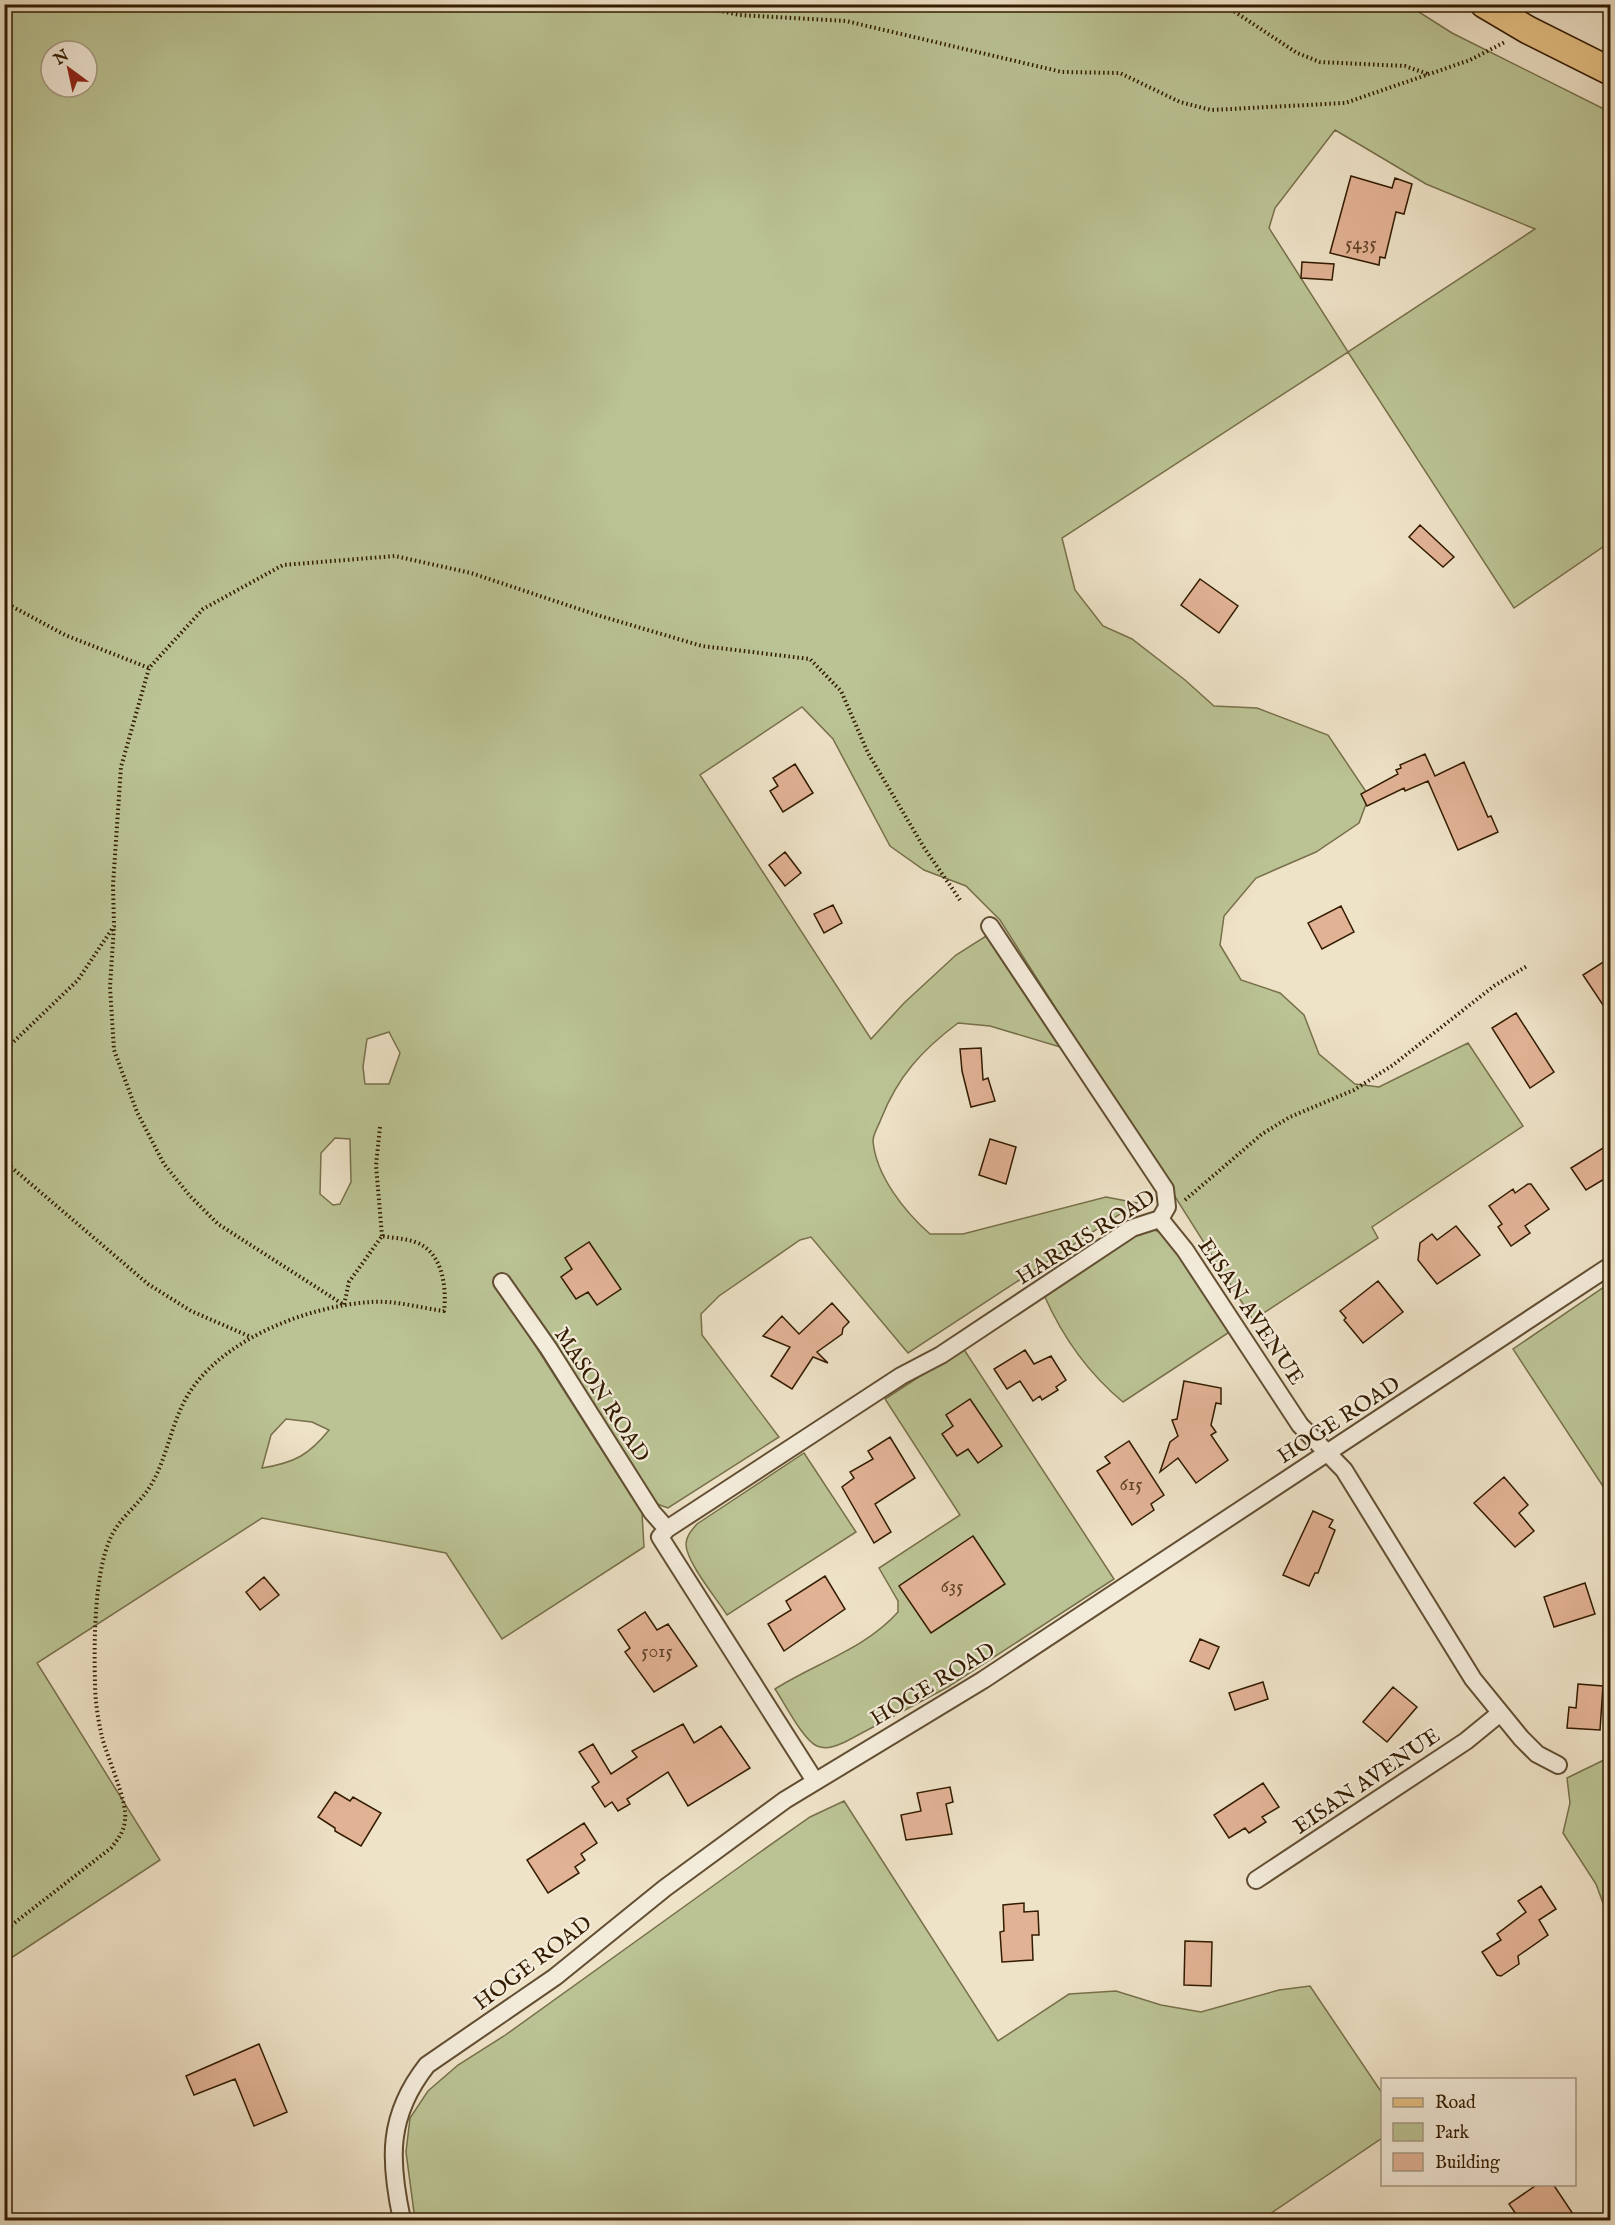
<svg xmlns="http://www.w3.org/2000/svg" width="1615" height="2225" viewBox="0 0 1615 2225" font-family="'IM FELL English',serif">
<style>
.green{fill:#bbc394;stroke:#77704a;stroke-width:1.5;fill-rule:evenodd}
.building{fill:#e2b295;stroke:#331c00;stroke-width:1.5}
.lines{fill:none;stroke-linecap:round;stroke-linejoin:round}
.minor-casing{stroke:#624e32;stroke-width:20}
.primary-casing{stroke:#331c00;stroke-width:30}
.path{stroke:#331c00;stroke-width:4;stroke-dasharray:1.5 3;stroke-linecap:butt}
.minor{stroke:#f4ecdb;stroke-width:16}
.primary{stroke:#e7c184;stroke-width:27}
.labels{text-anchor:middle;stroke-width:4.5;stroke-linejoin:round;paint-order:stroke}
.number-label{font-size:20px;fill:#5f4225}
.street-label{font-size:22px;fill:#331c00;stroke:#f4ecdb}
</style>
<rect width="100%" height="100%" fill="#eee2c7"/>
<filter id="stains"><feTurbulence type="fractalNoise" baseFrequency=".00333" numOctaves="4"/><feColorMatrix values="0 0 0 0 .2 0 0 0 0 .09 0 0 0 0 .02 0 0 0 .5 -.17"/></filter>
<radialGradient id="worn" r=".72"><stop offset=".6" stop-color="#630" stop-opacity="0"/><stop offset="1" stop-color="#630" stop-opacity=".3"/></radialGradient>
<path class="green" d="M5,5H1408L1452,33L1610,112V542L1514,608L1348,352L1062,538L1075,590L1103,626L1132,639L1185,680L1214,706L1257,708L1328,735L1369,796L1359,823L1316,852L1256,878L1224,916L1220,945L1241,980L1280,993L1304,1015L1319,1054L1355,1084L1379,1087L1468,1043L1523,1126L1372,1227L1378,1238L1253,1320L1000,920L966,886L924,870L890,846L833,739L802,707L700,775L871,1039L904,1003L956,955L986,936L1060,1047L990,1026L958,1023C922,1050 898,1076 881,1119C879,1125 873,1134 873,1141C876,1176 905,1212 930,1234H963L1106,1197L1137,1203L908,1353L811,1237L800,1240L719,1296L701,1314L702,1335L779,1437L668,1508L657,1504L646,1489L496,1284L642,1513L644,1547L502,1639L446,1553L262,1518L37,1663L160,1860L5,1962ZM51,51H87V87H51ZM1335,130L1426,184L1535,229L1348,352L1269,228L1275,208ZM389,1032L400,1053L389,1084H365L363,1067L367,1039ZM335,1138L350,1139L351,1182L340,1204L333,1205L320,1194L321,1153ZM286,1419L312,1422L329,1430C309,1455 294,1463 262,1468L271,1435Z
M1150,1228L1166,1235L1231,1331L1123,1402C1088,1373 1062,1336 1044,1295L1138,1233Z
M1610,1283V1497L1513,1349Z
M963,1348L1114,1579L948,1687L845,1742C836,1746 827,1750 817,1746C803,1740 784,1702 775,1689C816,1663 865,1649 898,1612V1601L879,1568L960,1515L885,1399Z
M804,1453L856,1532L727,1615C717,1599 686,1562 686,1544C686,1536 692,1530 697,1524Z
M1610,1757V1922L1596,1884L1563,1833L1570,1803L1567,1778Z
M844,1801L998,2041L1069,1994L1116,1991L1161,2005L1201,2012L1279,1990L1310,1986L1382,2093V2138L1261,2220H415L406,2152L410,2118L428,2091L458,2065L504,2036L756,1855L810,1817Z"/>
<path class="building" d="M1351,176L1392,188L1395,178L1412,184L1404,214L1396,212L1385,258L1380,257L1379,265L1330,253Z
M1302,262L1334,264L1332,280L1301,278Z
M1420,525L1454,557L1443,567L1409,537Z
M1200,579L1238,606L1219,633L1181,605Z
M1425,754L1435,776L1464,762L1488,817L1491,816L1498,832L1458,850L1428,781L1405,791L1404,788L1367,806L1361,794L1398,774L1396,770L1401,768L1400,765Z
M795,764L813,793L783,812L770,791L778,786L773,778Z
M785,852L801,873L785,886L769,865Z
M833,905L842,923L824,933L814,914Z
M1341,906L1354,932L1322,949L1308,923Z
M1611,957V1017L1583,975Z
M1516,1013L1554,1072L1530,1088L1492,1028Z
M981,1048L983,1080L988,1078L995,1101L971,1107L962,1071L960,1049Z
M990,1139L1016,1147L1006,1184L979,1175Z
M1611,1143V1175L1586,1190L1571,1168Z
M1528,1184H1531L1549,1209L1525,1226L1530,1233L1511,1246L1498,1227L1502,1224L1489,1206L1513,1189L1515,1193Z
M1456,1226L1480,1255L1437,1284L1418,1260L1420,1243L1432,1234L1437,1240Z
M589,1242L621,1289L597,1305L588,1292L576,1299L561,1277L572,1269L565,1258Z
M1378,1281L1403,1312L1363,1343L1344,1320L1346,1318L1340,1311Z
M832,1303L849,1322L843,1328L842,1334L817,1352L828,1363L813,1357L792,1389L771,1376L790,1347L763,1336L782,1316L799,1334Z
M1025,1350L1034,1364L1051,1356L1066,1380L1056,1387L1058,1390L1042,1400L1040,1396L1033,1401L1020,1381L1007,1389L994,1369Z
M1184,1381L1221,1388V1404L1216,1403L1211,1425L1216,1432L1211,1435L1228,1460L1196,1483L1178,1458L1160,1472L1170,1442L1178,1436L1172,1420L1177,1419Z
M970,1399L1002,1446L978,1463L968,1449L957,1456L942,1434L953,1426L946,1415Z
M890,1437L915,1478L875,1504L891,1532L874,1543L842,1487L854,1478L850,1472L873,1459L868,1451Z
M1129,1441L1164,1495L1151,1504L1154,1510L1132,1525L1097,1471L1110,1463L1105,1457Z
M1504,1477L1528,1505L1519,1513L1534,1531L1515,1547L1474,1503Z
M1313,1511L1333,1520L1329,1527L1335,1530L1318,1573H1315L1309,1586L1283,1575Z
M973,1536L1005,1584L931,1633L899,1586Z
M825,1576L845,1609L784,1651L768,1624L791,1610L786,1601Z
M264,1577L279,1595L260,1610L246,1592Z
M1585,1583L1595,1614L1554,1627L1544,1597Z
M645,1612L657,1630L668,1624L697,1666L654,1692L625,1652L630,1648L618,1630Z
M1200,1639L1219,1647L1209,1669L1190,1661Z
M1263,1682L1268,1699L1235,1710L1229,1693Z
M1578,1684L1603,1686L1600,1730L1567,1728L1569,1707L1576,1708Z
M1393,1687L1417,1707L1387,1742L1363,1722Z
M683,1724L694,1743L721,1726L750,1768L688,1806L668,1772L627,1799L630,1804L618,1811L612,1802L605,1807L592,1787L599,1782L579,1752L593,1744L611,1774L637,1757L632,1751Z
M1263,1783L1279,1807L1262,1817L1266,1822L1249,1833L1245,1828L1229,1838L1214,1815Z
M950,1787L953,1802L946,1804L952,1834L906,1840L901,1815L921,1811L917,1793Z
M335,1792L350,1801L353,1797L381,1813L361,1846L335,1831V1828L318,1817Z
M584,1823L597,1843L581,1854L585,1860L575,1867L579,1873L548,1893L527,1860Z
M1541,1886L1556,1909L1539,1920L1548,1935L1518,1956L1519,1964L1501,1976L1497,1975L1482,1952L1501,1940L1497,1934L1526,1912L1518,1901Z
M1024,1903V1912L1038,1911L1039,1935H1032L1033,1960L1002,1962L1000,1932L1004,1931L1003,1905Z
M1185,1941L1212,1942L1211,1986L1184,1985Z
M259,2044L287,2112L254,2126L235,2079L194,2095L186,2076Z
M1538,2184H1553L1577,2220H1520L1509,2204Z"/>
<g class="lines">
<defs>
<path id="minor" d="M990,926L1165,1189L1167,1207L1160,1219
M1160,1219L1185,1250L1300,1425L1344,1470L1473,1679L1521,1738L1537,1754L1558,1765
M502,1282L549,1349L652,1512L667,1529
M815,1781L660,1537L667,1529L901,1376L941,1355L1132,1228L1160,1219
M1256,1880L1466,1741L1499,1714
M402,2220C389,2160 387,2116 427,2065L555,1977L665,1888L785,1800L983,1680L1610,1266"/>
<path id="primary" d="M1484,4L1528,30L1610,71"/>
</defs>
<use href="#minor" class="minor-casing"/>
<use href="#primary" class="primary-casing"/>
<path class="path" d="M692,4L739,15L846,21L1062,72L1120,73L1180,102L1211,110L1345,103L1470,60L1505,42
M1223,4L1297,53L1320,62L1405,66L1428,74
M4,602L65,635L149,668
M4,1051L78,980L114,926L113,885L121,767L149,668L203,609L283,565L395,556L471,573L597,615L702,646L810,659L841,691L868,753L923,846L960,900
M380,1127L376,1165L382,1236
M4,1161L148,1284L191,1311L251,1337
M1185,1200L1262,1134L1290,1117L1354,1090L1393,1065L1494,986L1527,966
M4,1931L111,1848C118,1839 124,1832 125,1820C128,1802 107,1757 102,1737C98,1720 95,1700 95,1683C94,1643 94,1576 110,1539C118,1519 140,1504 151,1485C166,1460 170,1430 183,1404C213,1342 306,1306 371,1302C394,1300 421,1308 444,1311C447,1286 442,1251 415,1242C404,1238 392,1238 382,1236L349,1282L344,1305L218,1224L190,1196L164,1164L137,1112L114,1050L110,987L114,926"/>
<use href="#minor" class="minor"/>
<use href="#primary" class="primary"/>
</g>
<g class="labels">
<g class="number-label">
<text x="1361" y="249">5435</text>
<text x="1131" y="1490">615</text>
<text x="952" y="1592">635</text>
<text x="657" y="1657">5015</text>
</g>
<g class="street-label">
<text transform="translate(1085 1236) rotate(-32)" y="8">HARRIS ROAD</text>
<text transform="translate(1252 1311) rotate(56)" y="8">EISAN AVENUE</text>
<text transform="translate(603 1394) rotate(57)" y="8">MASON ROAD</text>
<text transform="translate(1338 1419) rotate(-33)" y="8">HOGE ROAD</text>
<text transform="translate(932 1683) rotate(-31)" y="8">HOGE ROAD</text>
<text transform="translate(1366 1780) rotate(-34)" y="8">EISAN AVENUE</text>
<text transform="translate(532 1962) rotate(-37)" y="8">HOGE ROAD</text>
</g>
</g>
<rect width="1615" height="2225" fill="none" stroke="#eee2c7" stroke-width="24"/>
<rect x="6" y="6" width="1603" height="2213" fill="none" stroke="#331c00" stroke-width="3"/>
<rect x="12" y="12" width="1591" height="2201" fill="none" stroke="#331c00" stroke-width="1.5"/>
<rect x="1381" y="2078" width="195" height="108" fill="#f4ecdb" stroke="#a79983" stroke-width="1.5"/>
<rect x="1393" y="2098" width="30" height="9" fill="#e7c184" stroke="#a79983" stroke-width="1.5"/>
<text x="1435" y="2108" font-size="18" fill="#331c00">Road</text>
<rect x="1393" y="2123" width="30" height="18" fill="#bbc394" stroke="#a79983" stroke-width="1.5"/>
<text x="1435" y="2138" font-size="18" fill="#331c00">Park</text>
<rect x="1393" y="2153" width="30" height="18" fill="#e2b295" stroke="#a79983" stroke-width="1.5"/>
<text x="1435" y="2168" font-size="18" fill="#331c00">Building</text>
<g transform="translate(69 69) rotate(327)"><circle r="28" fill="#f4ecdb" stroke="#a79983" stroke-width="1.5"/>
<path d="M0-4.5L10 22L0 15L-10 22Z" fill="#8f2418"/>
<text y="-9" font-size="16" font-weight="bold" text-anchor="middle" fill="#331c00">N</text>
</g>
<rect width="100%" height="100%" filter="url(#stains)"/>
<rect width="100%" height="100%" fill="url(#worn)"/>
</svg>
